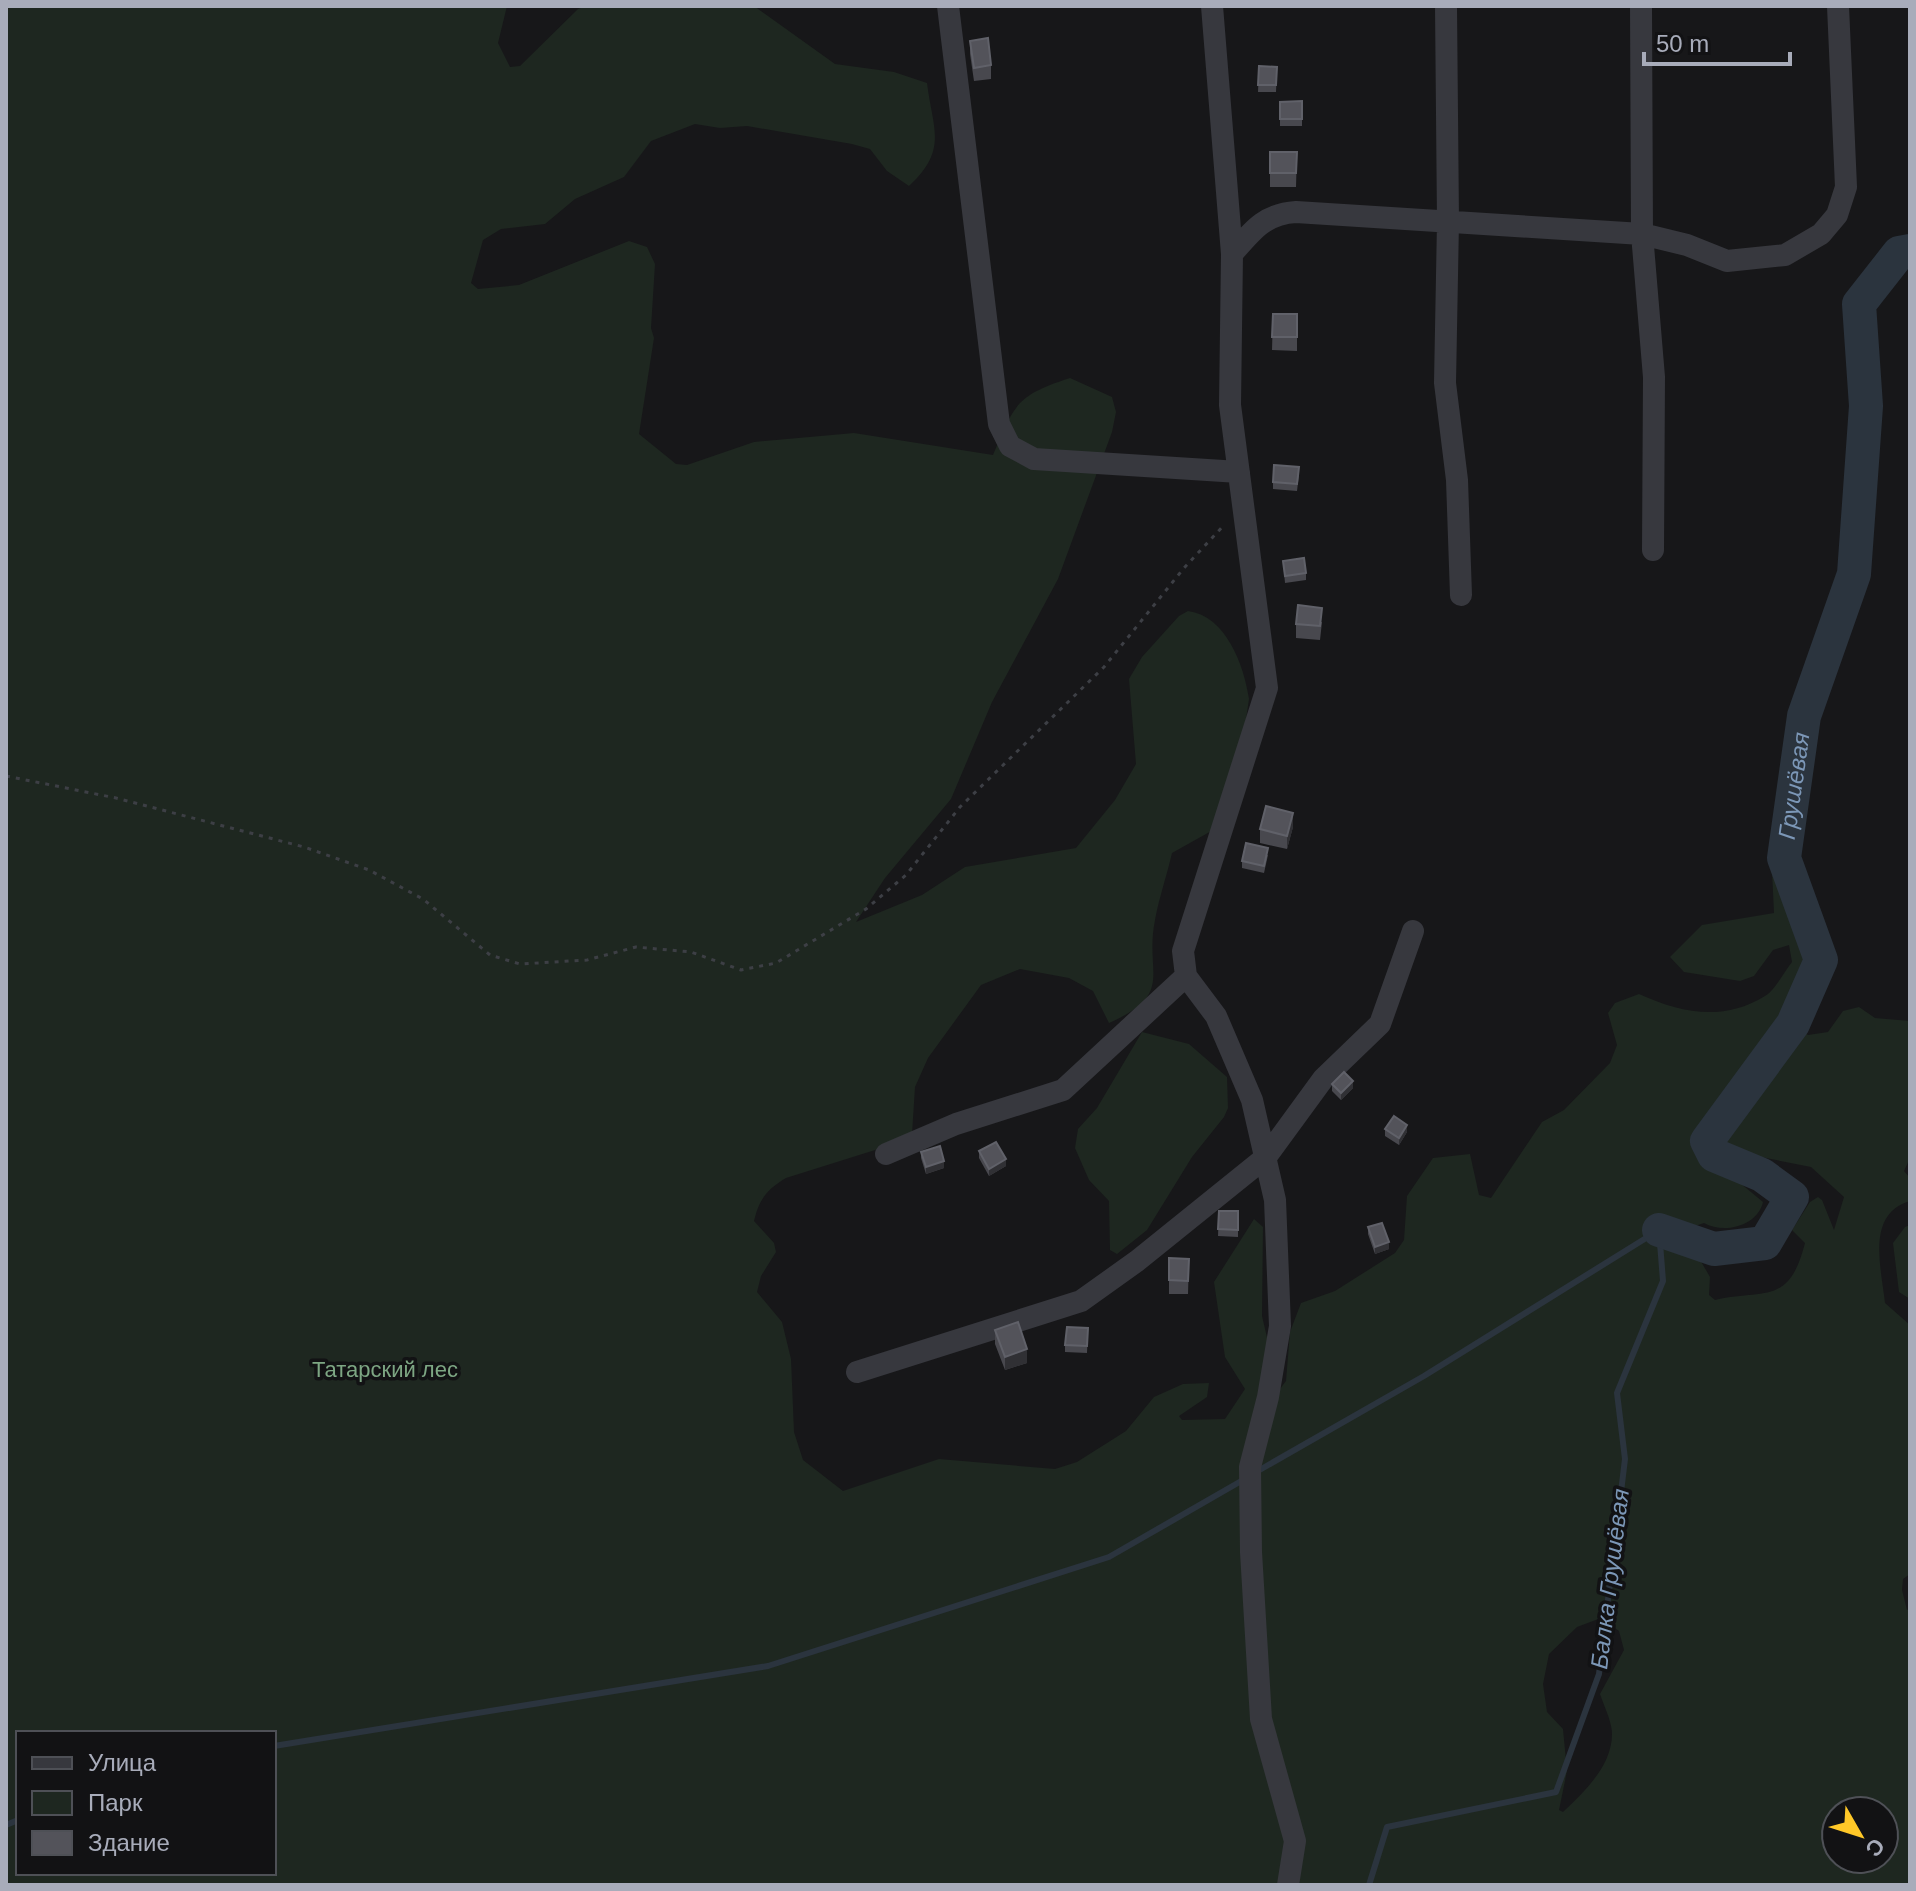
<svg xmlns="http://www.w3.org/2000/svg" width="1916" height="1891" viewBox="0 0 1916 1891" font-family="Arial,sans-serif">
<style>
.green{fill:#1e2720;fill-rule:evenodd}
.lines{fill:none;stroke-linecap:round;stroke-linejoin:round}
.stream{stroke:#2b343e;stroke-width:6}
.river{stroke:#2b343e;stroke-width:34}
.path{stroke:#3d3f45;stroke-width:3;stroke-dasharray:4 6;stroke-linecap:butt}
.minor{stroke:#37383e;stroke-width:22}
.wall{fill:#48484e}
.shaded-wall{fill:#303034}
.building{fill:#53535a;stroke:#606169;stroke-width:2}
.labels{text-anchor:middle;stroke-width:7;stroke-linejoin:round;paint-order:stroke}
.park-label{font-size:22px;fill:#7da683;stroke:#121214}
.water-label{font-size:24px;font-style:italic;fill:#7c97b7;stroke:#121214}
</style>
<rect width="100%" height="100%" fill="#171719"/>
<path class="green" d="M6,6H507L498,43L510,67L520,66L578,9L586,6H754L835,64L894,72L927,83C933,130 948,150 909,186L887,171L870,149L852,144L747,126L720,128L695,124L651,141L624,177L575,199L545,224L501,229L483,240L471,283L478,289L519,285L629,241L647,247L655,264L651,328L654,338L639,434L676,464L687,465L754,442L854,433L993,455C1015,404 1015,396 1070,378L1112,397L1116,412L1112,432L1058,579L992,702L951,799L885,878L856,922L922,895L965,867L1076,848L1115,800L1136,764L1129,679L1142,657L1179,616L1188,611C1226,616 1244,665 1249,699L1231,820L1172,853C1167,875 1159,898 1155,920C1144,974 1176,993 1109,1023L1093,991L1069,978L1020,969L981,985L928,1058L915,1087L912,1134L891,1145L786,1178C766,1190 759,1200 754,1221L774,1243L776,1252L761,1276L757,1292L782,1322L791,1359L794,1432L803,1460L843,1491L939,1459L1055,1469L1077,1462L1126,1431L1154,1397L1183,1384L1209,1383L1207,1397L1179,1416L1182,1420L1225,1419L1245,1389L1225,1357L1214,1282L1254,1219L1263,1227L1262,1316L1272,1359L1261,1414L1286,1381L1290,1332L1301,1303L1335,1291L1395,1253L1404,1240L1407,1196L1433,1158L1470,1154L1479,1195L1491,1198L1542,1122L1564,1110L1610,1063L1617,1045L1608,1013L1615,1003L1639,994C1681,1013 1723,1022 1765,996C1775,990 1784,972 1792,962L1789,945L1773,950L1754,976L1740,981L1684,972L1670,957L1702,925L1774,913L1772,871L1794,867L1803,874L1800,931L1820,948L1828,975L1801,1030L1808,1035L1828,1032L1843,1011L1859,1007L1875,1018L1910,1021V1158L1904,1171L1910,1178V1201C1866,1214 1881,1266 1885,1303L1910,1325V1574L1903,1579L1902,1590L1907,1610L1910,1608V1885H6ZM1746,1154L1811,1167L1844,1197L1834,1230L1822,1200L1818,1197L1810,1202L1792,1230L1805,1243C1789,1306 1765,1289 1715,1300L1709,1295L1710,1277L1692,1246L1695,1226L1704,1223C1725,1235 1758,1225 1763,1202L1734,1178L1736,1163ZM1601,1618L1619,1631L1624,1650L1600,1694C1604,1706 1611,1720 1612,1732C1613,1765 1585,1791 1563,1812L1559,1810L1567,1771L1563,1729L1547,1712L1543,1684L1549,1654L1577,1627ZM18,1733H274V1873H18ZM1836,1811H1884V1859H1836Z
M1142,1032L1189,1044L1227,1077L1228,1108L1224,1117L1192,1157L1147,1230L1117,1254L1110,1250L1109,1201L1089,1180L1075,1148L1078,1129L1097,1108Z
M1910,1225V1299L1899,1292L1893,1243L1905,1227Z"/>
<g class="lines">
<path class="stream" d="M1256,1472L1424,1376L1659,1230L1663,1281L1617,1393L1625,1459L1599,1674L1556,1792L1387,1827L1369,1885
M274,1746L768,1666L1109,1557L1243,1480
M6,1825L18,1820"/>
<path class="river" id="s1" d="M1659,1230L1714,1249L1765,1243L1792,1197L1762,1175L1714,1155L1707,1141L1793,1024L1821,960L1784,858L1804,716L1854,574L1866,406L1859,304L1899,253L1910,251"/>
<path class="path" d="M6,776L116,798L304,847L369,870L423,899L490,955L520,964L587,960L636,947L691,952L741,970L776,963L866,909L906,875L960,807L1104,667L1184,568L1225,524"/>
<path class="minor" d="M948,6L999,424L1010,446L1034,459L1239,472
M1212,6L1232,254L1230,405L1267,688L1183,951L1186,976L1216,1016L1252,1100L1275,1200L1280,1326L1268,1397L1250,1467L1251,1552L1261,1719L1295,1841L1288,1885
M1446,6L1448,222L1445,383L1457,480L1461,595
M1641,6L1642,234L1654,377L1653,550
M1232,254C1252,231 1264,214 1296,212L1642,234L1687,245L1727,261L1785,255L1821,234L1837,215L1846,187L1838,6
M886,1154L956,1124L1063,1090L1186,976
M857,1372L1081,1301L1137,1261L1266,1157L1323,1079L1380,1024L1413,931"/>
</g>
<path class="wall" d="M970,41L991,65V79L974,81L970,54Z
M1259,66L1277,67L1276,92H1258Z
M1302,101V126H1280V102Z
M1270,152H1297L1296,187H1270Z
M1273,314H1297V351L1272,350Z
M1299,474L1297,491L1273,489V482Z
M1283,561L1306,573V580L1285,583Z
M1322,622L1320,640L1296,638V624Z
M1293,827L1287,849L1260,843V829Z
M1268,855L1264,873L1242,868V861Z
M1332,1084L1353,1088L1341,1100L1332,1091Z
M1385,1129L1407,1132L1399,1145L1385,1136Z
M979,1151L1006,1166L989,1176L979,1158Z
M921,1152L944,1168L926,1174L921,1158Z
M1219,1211H1238V1237L1218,1236Z
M1368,1227L1389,1249L1375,1254L1368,1234Z
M1169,1258L1189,1259L1188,1294H1169Z
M1088,1328L1087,1353L1065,1352V1345Z
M995,1330L1027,1363L1005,1370L995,1344Z"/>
<path class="shaded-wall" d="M1293,813V827L1287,849V836Z
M1353,1081V1088L1341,1100V1093Z
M1407,1125V1132L1399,1145V1138Z
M1006,1159V1166L989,1176V1169Z
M944,1161V1168L926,1174V1167Z
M1389,1242V1249L1375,1254V1247Z
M1027,1349V1363L1005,1370V1357Z"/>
<path class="building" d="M988,38L991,65L974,68L970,41Z
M1259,66L1277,67L1276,85H1258Z
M1302,101V119H1280V102Z
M1270,152H1297L1296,173H1270Z
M1273,314H1297V337H1272Z
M1274,465L1299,467L1297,484L1273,482Z
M1304,558L1306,573L1285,576L1283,561Z
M1298,605L1322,608L1320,626L1296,624Z
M1266,806L1293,813L1287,836L1260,829Z
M1246,843L1268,848L1264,866L1242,861Z
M1344,1072L1353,1081L1341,1093L1332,1084Z
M1394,1116L1407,1125L1399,1138L1385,1129Z
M996,1142L1006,1159L989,1169L979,1151Z
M940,1146L944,1161L926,1167L921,1152Z
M1219,1211H1238V1230L1218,1229Z
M1382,1223L1389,1242L1375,1247L1368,1227Z
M1169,1258L1189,1259L1188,1281L1169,1280Z
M1018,1322L1027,1349L1005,1357L995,1330Z
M1067,1327L1088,1328L1087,1346L1065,1345Z"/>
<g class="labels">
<g class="park-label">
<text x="385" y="1377">Татарский лес</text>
</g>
<g class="water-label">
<text dy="8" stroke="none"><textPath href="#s1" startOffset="664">Грушёвая</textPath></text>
<text transform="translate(1610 1579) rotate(-83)" y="8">Балка Грушёвая</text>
</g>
</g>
<rect width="1916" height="1891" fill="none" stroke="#a8acba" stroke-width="16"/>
<rect x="16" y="1731" width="260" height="144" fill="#121214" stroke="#4e5056" stroke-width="2"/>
<rect x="32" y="1757" width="40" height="12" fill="#37383e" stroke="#4e5056" stroke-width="2"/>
<text x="88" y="1771" font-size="24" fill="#a8acba">Улица</text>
<rect x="32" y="1791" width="40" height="24" fill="#1e2720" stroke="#4e5056" stroke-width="2"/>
<text x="88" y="1811" font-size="24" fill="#a8acba">Парк</text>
<rect x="32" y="1831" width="40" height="24" fill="#53535a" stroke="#4e5056" stroke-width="2"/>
<text x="88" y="1851" font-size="24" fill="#a8acba">Здание</text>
<g transform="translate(1860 1835) rotate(129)"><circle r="38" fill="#121214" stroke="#4e5056" stroke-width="2"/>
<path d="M0-6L14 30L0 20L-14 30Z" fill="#ffc828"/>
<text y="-12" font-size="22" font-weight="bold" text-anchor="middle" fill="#a8acba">С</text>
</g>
<path d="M1644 52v12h146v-12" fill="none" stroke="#a8acba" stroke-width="4"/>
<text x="1656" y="52" font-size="24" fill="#a8acba" stroke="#121214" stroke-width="6" paint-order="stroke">50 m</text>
</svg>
